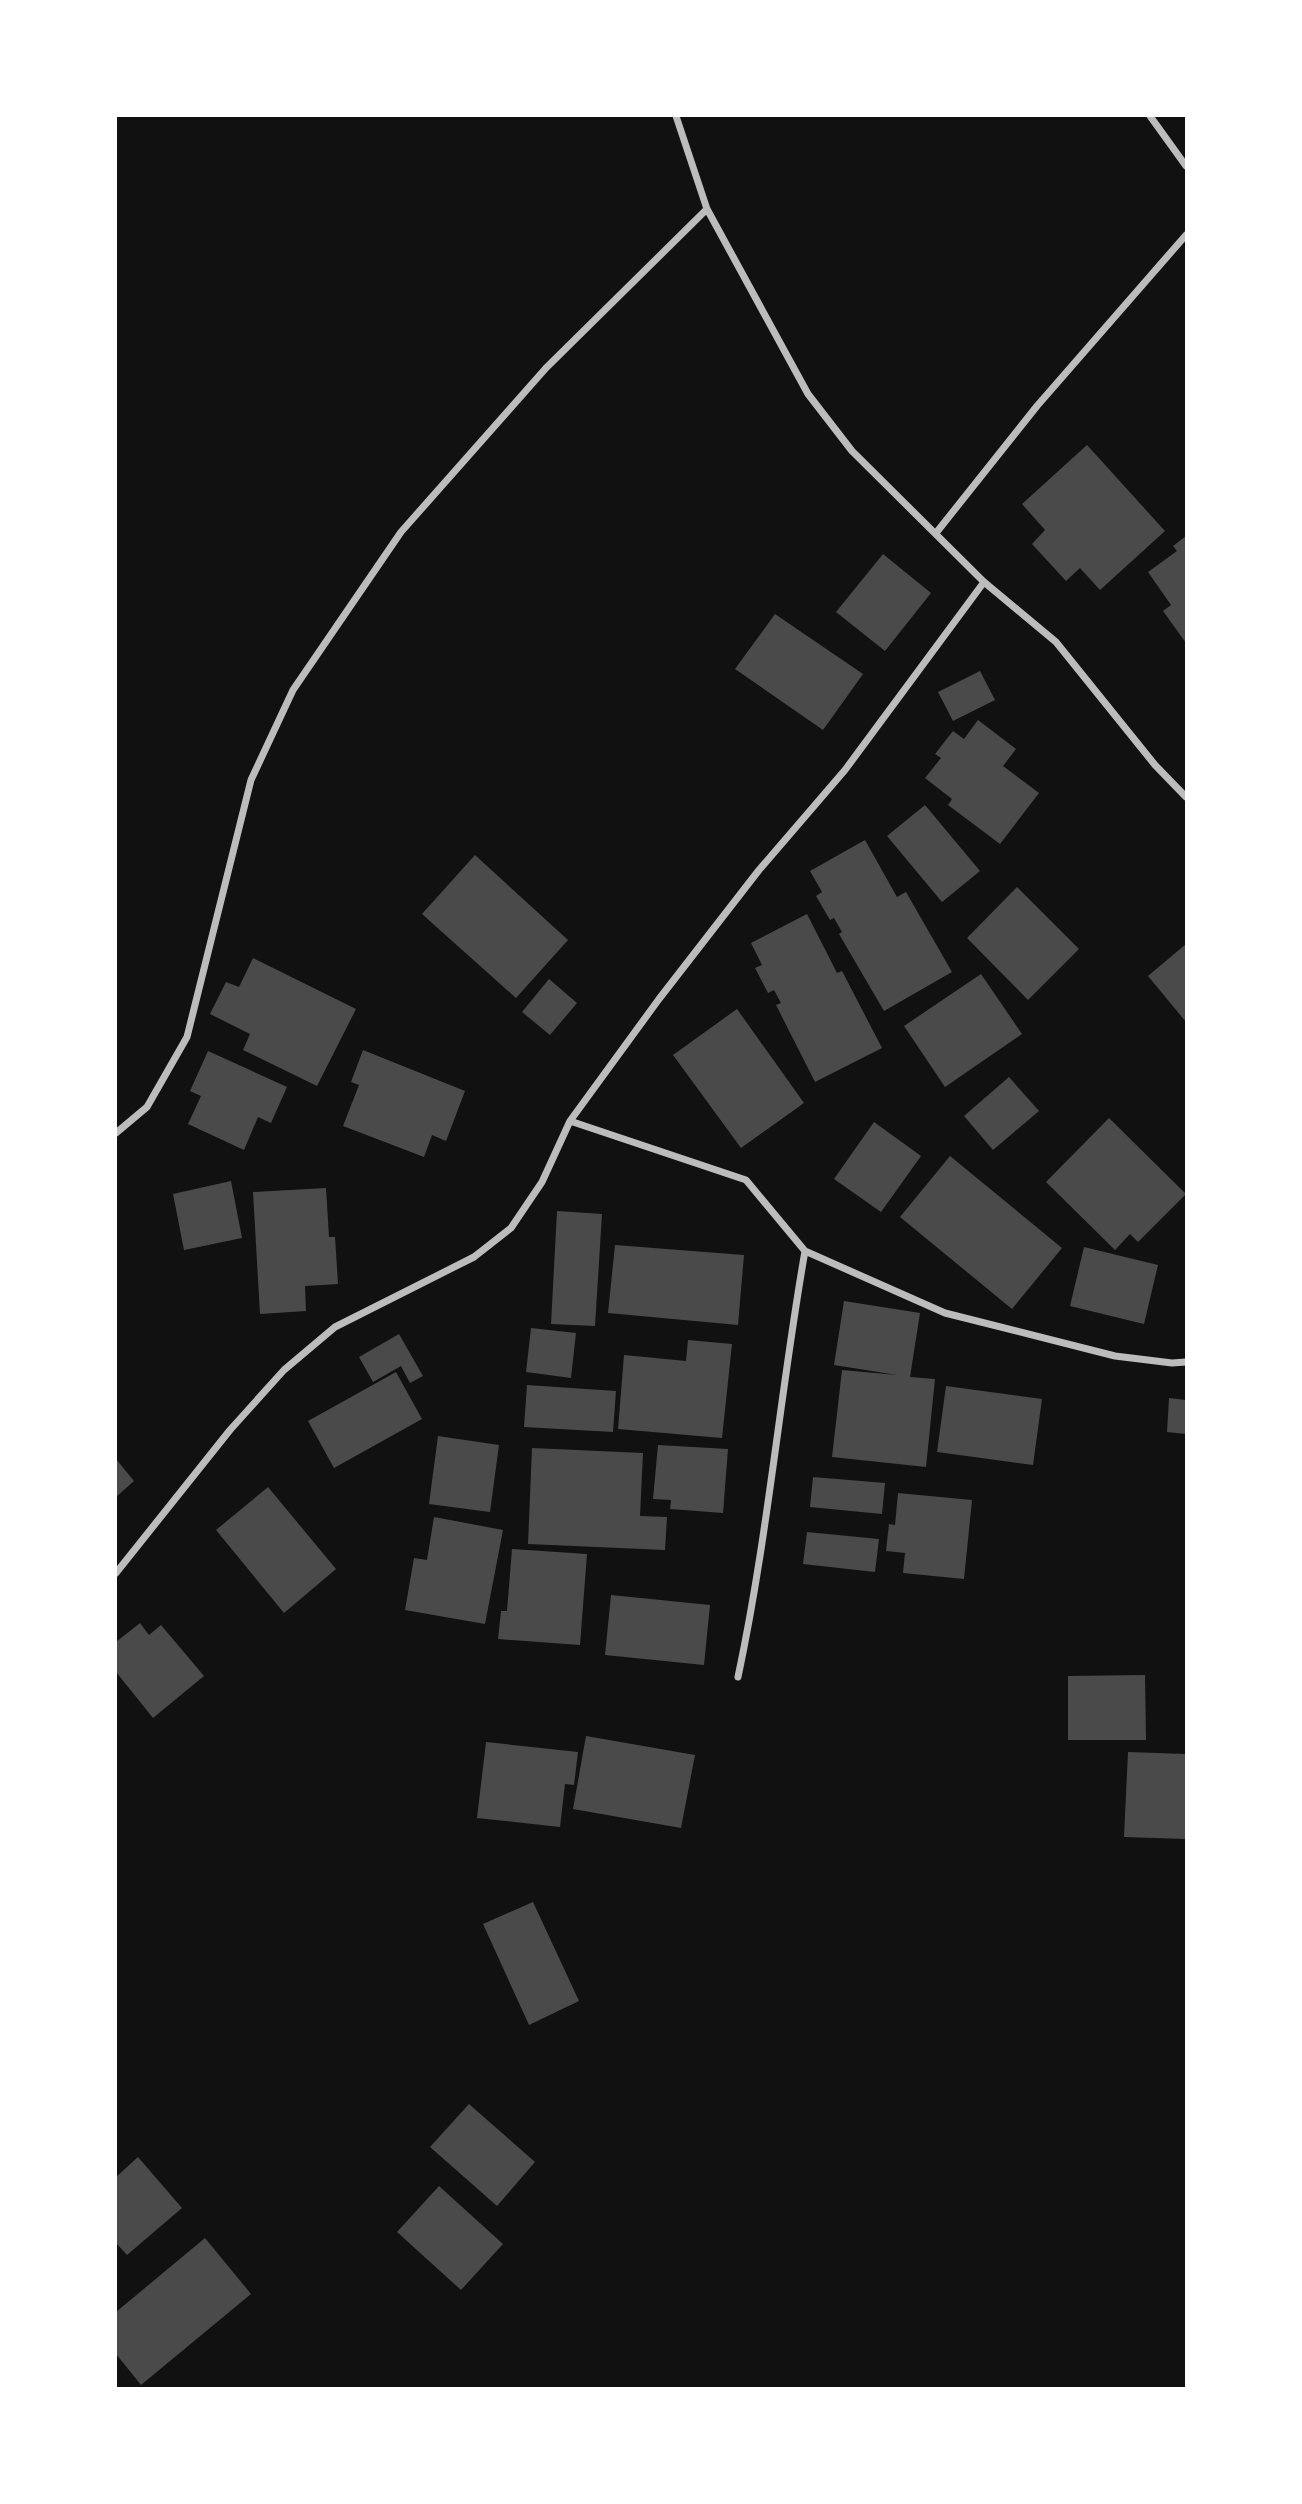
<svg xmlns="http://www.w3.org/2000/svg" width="1302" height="2504" viewBox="0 0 1302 2504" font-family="Rubik,sans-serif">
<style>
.building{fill:#4a4a4a}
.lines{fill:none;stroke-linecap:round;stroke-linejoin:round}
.minor{stroke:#bcbcbc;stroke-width:7}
</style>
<rect width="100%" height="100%" fill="#111"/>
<path class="building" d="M1087,445L1165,531L1100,590L1080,568L1066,581L1032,544L1045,530L1022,504Z
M1186,536V643L1163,611L1171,605L1148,572L1177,551L1173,546Z
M883,554L931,593L885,651L836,612Z
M775,614L863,674L823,730L735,669Z
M980,671L995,700L953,721L938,692Z
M978,720L1016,749L1003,766L1039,793L1000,844L948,805L952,799L925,778L941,758L935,754L953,731L964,739Z
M925,805L980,871L942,902L887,836Z
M865,840L897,897L906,892L952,972L884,1011L839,934L842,932L834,918L830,920L816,896L822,892L810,871Z
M475,855L568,940L516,998L422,914Z
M1017,887L1079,949L1028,1000L967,938Z
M807,914L837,973L842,971L882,1048L815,1082L776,1005L781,1003L774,990L768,993L755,968L762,965L751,943Z
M1186,944V1022L1148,976Z
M253,958L356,1009L317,1086L243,1050L250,1034L210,1014L226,982L239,987Z
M981,974L1022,1034L945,1087L904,1026Z
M549,979L577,1003L550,1035L522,1012Z
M737,1009L804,1103L741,1148L673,1055Z
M363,1050L465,1091L446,1141L432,1135L424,1157L343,1126L359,1085L351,1082Z
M208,1051L287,1087L271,1123L258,1117L244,1150L188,1124L201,1096L190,1091Z
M1009,1077L1039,1111L993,1150L964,1116Z
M1109,1118L1186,1194L1138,1242L1130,1234L1115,1250L1046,1182Z
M874,1122L921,1156L881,1212L834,1179Z
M950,1156L1062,1248L1012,1309L900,1217Z
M231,1181L242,1238L184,1250L173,1194Z
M326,1188L329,1237H335L338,1284L305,1286L306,1311L260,1314L253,1192Z
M557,1211L602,1214L595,1326L551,1324Z
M615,1245L744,1255L738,1325L608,1313Z
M1084,1247L1158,1265L1144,1324L1070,1306Z
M844,1301L920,1313L910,1377L935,1379L926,1467L832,1457L842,1370L897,1375L834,1365Z
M531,1328L576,1333L571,1378L526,1372Z
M399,1334L423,1376L410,1383L401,1366L373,1382L359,1357Z
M688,1340L732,1344L722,1438L618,1429L624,1355L686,1361Z
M396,1372L422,1419L334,1468L308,1421Z
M527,1385L616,1391L613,1432L524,1427Z
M946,1386L1042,1399L1033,1465L937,1452Z
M1169,1398L1186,1400V1434L1167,1432Z
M438,1436L499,1445L490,1512L429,1504Z
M658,1445L728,1449L723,1513L670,1509L671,1500L653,1499Z
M532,1448L643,1453L640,1516L667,1517L665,1550L528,1544Z
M116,1459L134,1481L116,1497Z
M813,1477L885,1483L882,1514L810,1507Z
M268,1487L336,1569L284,1613L216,1530Z
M898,1493L972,1500L964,1579L903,1573L905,1553L886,1551L889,1524L895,1525Z
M434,1517L503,1530L485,1624L405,1610L414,1558L427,1560Z
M807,1532L879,1539L875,1572L803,1564Z
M512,1549L587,1554L580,1645L498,1639L501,1611H507Z
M611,1595L710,1605L704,1665L605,1655Z
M140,1623L149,1635L161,1625L204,1676L153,1718L116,1672V1642Z
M1145,1675L1146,1740H1068V1676Z
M586,1736L695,1755L681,1828L573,1809Z
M486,1742L578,1752L574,1785L565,1784L560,1827L477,1818Z
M1128,1752L1186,1754V1839L1124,1837Z
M533,1902L579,2001L529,2025L483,1924Z
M469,2104L535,2162L497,2206L430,2147Z
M138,2157L182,2208L127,2255L116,2243V2177Z
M439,2186L503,2244L461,2290L397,2232Z
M205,2238L251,2294L141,2385L116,2354V2312Z"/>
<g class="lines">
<path class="minor" d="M676,116L707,209
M1150,116L1186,166
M936,533L1037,406L1186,235
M570,1121L659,999L759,870L845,770L984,582
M116,1133L147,1107L187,1037L251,780L293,690L401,532L546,368L707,209L808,394L852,451L984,582L1056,642L1155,765L1186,797
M116,1573L230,1430L284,1370L335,1327L474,1257L511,1228L542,1182L570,1121L746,1180L805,1251L945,1313L1115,1356L1172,1363L1186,1362
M738,1677C768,1536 780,1393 805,1251"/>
</g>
<rect width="1302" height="2504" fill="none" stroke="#ffffff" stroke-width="234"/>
</svg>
